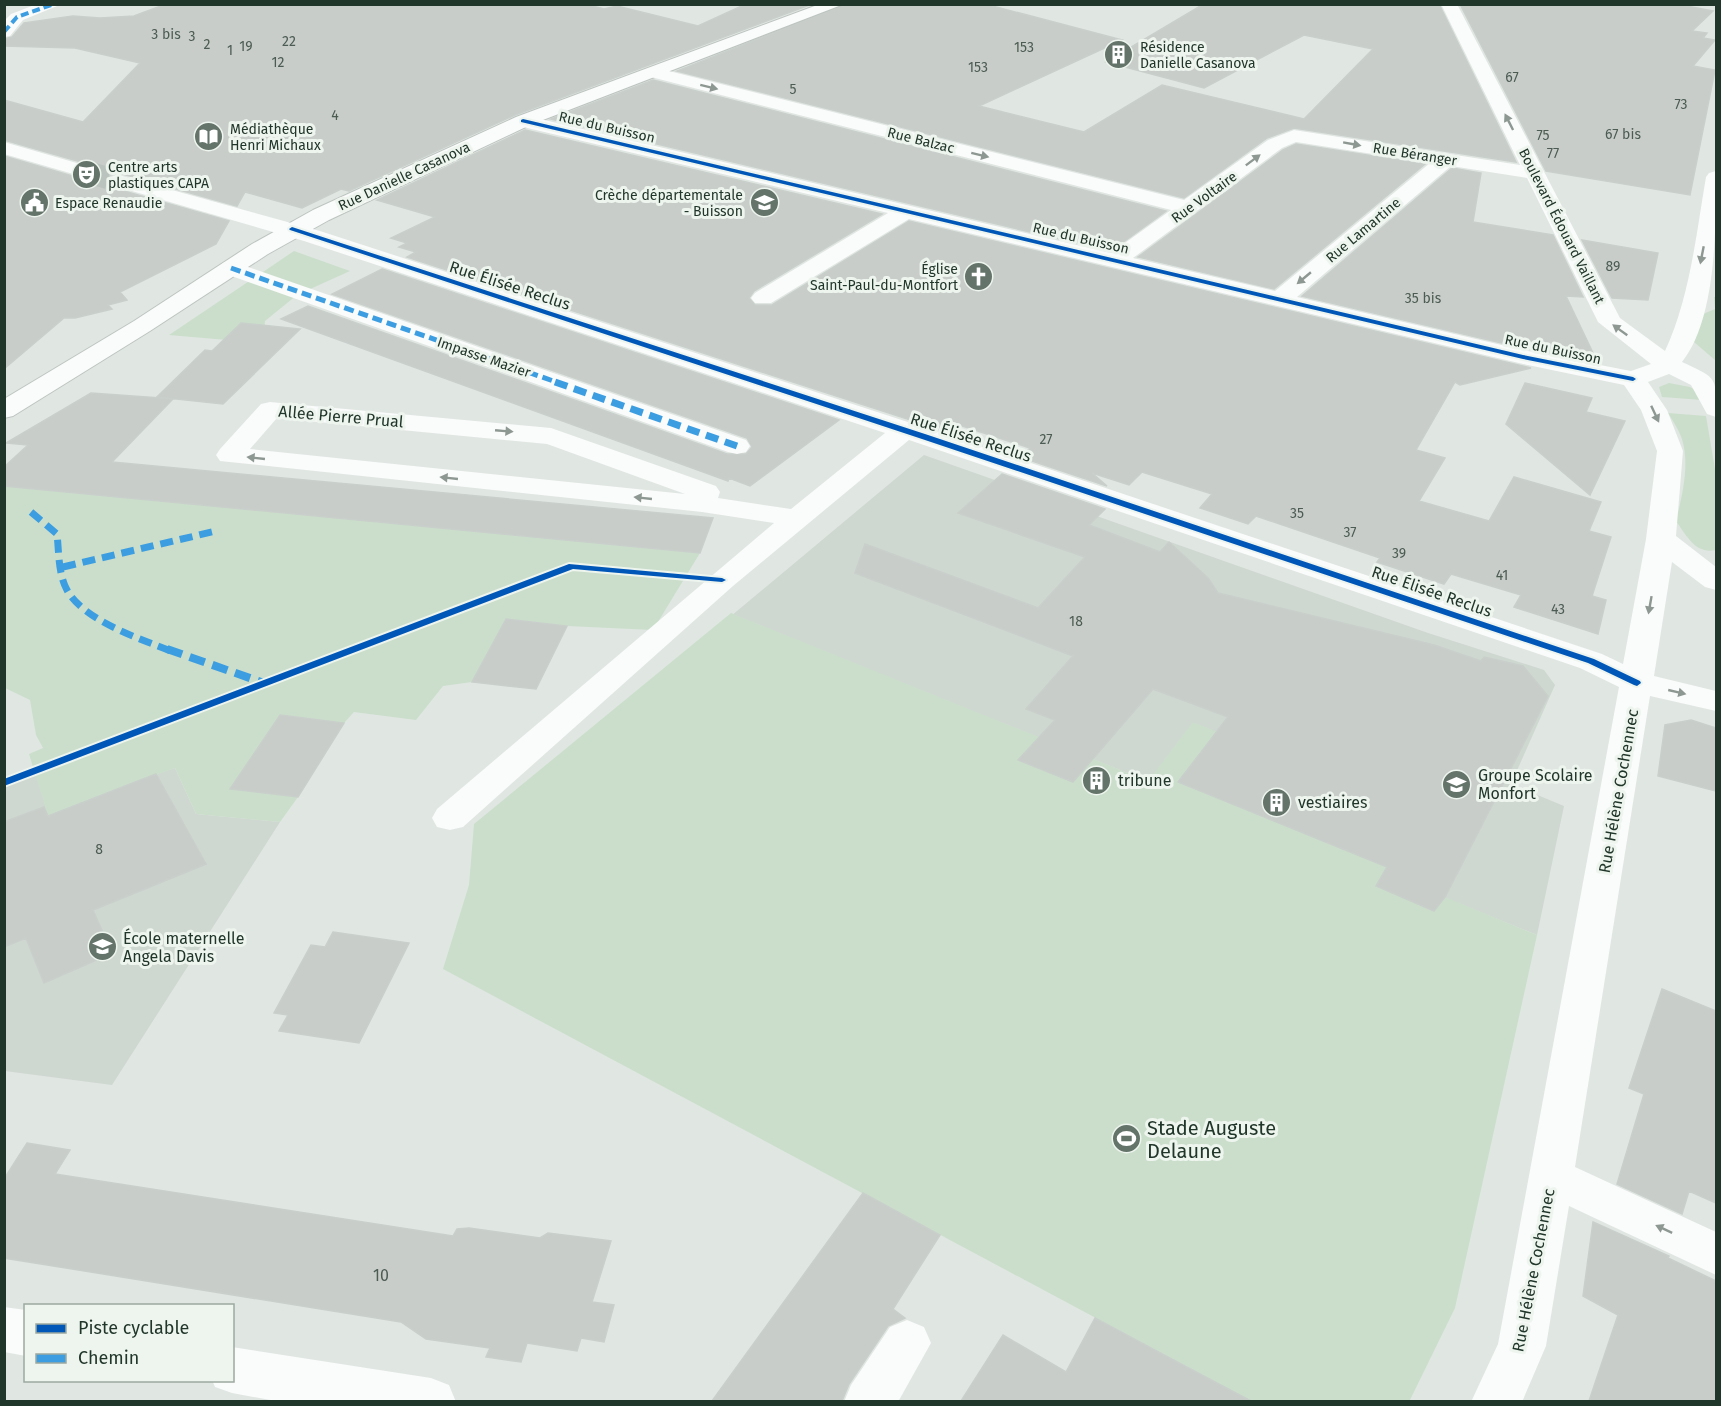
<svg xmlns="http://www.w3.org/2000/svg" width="1721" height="1406" viewBox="0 0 1721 1406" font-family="'Fira Sans',sans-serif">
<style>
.built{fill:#cfd7d1}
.green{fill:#cbdecb}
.building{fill:#c8cdca;stroke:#c9cfcb;stroke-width:1.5}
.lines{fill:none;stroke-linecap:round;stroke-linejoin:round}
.street-tunnel{stroke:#bac3bd;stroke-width:22;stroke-dasharray:22 11;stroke-linecap:butt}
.secondary-casing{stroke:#bdc5c0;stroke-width:2}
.street{fill:#fafbfb;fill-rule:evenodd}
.secondary{fill:#fafbfb;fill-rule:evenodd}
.quiet-far3{stroke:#3c9ee1;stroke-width:4;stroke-dasharray:8 4;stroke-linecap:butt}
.quiet-far2{stroke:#3c9ee1;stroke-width:5;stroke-dasharray:10 5;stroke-linecap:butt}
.quiet-far1{stroke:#3c9ee1;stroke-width:7;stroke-dasharray:13 7;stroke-linecap:butt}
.quiet{stroke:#3c9ee1;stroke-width:8;stroke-dasharray:16 8;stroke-linecap:butt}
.cycleway-casing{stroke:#eef5ef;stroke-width:4}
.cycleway{fill:#0057b8;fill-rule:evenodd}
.oneway{fill:#8e9892}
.labels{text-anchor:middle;stroke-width:6;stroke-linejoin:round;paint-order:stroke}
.number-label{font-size:14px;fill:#4c5c53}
.far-poi-label{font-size:14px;fill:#21362a;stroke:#eef5ef;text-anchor:start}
.far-street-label{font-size:14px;fill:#21362a;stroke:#eef5ef}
.street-label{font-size:16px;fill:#21362a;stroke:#eef5ef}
.poi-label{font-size:16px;fill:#21362a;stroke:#eef5ef;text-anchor:start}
.near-number-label{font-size:16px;fill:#4c5c53}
.near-poi-label{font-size:20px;fill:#21362a;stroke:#eef5ef;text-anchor:start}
</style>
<rect width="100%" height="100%" fill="#e0e6e2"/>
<path class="built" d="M924,455L1428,633L1544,670L1555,685L1511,784L1564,806L1537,935L1445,898L1434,911L1376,886L1428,794L1148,781L731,616Z
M175,768L196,814L280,822L112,1085L5,1071V783L34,772L156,774Z"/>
<path class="green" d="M294,251L350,271L297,295L265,321L263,343L169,335Z
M1714,297H1716V361L1694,342L1703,314L1715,309Z
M1669,383L1690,387L1700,393L1702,400L1662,397L1659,387Z
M1668,413L1706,416L1716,475V550C1696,555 1686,535 1676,521C1682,496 1690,465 1682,439C1679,430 1673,421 1668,413Z
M5,486L700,553L653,630L567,626L507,619L472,682L443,686L416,720L354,712L344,723L280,715L230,789L298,797L280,822L196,814L175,768L48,816L29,754L43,748L36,735L30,700L5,688Z
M731,613L1148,781L1193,722L1343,783L1428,793L1376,886L1434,910L1445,897L1537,935L1455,1308L1409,1402L1251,1401L443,969L469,885L474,824Z"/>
<path class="building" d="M166,4H585L604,9L617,6L698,26L746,4H812L515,115L349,191L341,189L302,208L245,192L237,206L119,173L110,175L106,181L110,187L229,221L216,244L120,292L127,300L108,305L112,309L75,318H64L4,369V156L86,180L95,178L99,172L95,166L4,140V100L83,122L140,63L75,48L4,46V39L12,37L24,23L73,16L100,18L134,16Z
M846,4H985L1122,40L979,106L1084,132L1162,85L1304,119L1373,49L1304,35L1204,88L1106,62L1202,5L1439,4L1516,162L1294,128L1267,138L1184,198L677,71Z
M1460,4H1676L1713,11L1692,31L1707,33L1703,38L1715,40L1693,66L1715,70L1690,195L1546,171Z
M653,80L1166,211L1111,251L551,119Z
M525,130L882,214L754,291L749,298L755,305H772L909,221L1531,368L1460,385L1455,382L1416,450L1445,458L1419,501L1489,521L1514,477L1601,502L1589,531L1611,537L1592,596L1606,600L1598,634L1514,607L1521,595L1451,574L1444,584L1377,562L1380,558L1256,516L1248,524L1200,508L1212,494L1142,472L1129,485L1092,473L1107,486L1020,457L1030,448L947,421L938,429L407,257L416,252L399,247L407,243L391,238L435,217L377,200Z
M1296,144L1425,164L1274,289L1138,257L1283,150Z
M1452,168L1481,173L1473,222L1553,235L1583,297L1566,296L1593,353L1573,358L1523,348L1302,296Z
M1582,240L1658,253L1648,300L1612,298Z
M382,269L839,420L750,486L729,478L728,481L281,319L308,306L727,454H746L752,447L747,438L332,294Z
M241,323L300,329L223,404L157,397L205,350L212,351Z
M1525,383L1592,398L1586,412L1625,421L1590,495L1506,424Z
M91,393L173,399L112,462L713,518L700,553L4,486V467L28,445L6,443Z
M1002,474L1105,509L1089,525L1160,552L1169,542L1208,578L1218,593L1434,645L1481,661L1484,657L1523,666L1548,696L1445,897L1434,911L1376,886L1387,867L1178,782L1228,717L1153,689L1073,782L1018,760L1055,720L1026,709L1073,656L855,573L865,544L1038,608L1085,557L958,513Z
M506,619L567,626L536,689L472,682Z
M280,715L344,723L298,797L230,789Z
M1691,720L1716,728V791L1658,776L1665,725Z
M156,774L206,864L93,910L112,953L44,983L26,938L4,947V822L44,807L48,816Z
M333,932L409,943L359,1043L279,1031L288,1015L274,1013L311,945L325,947Z
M1662,989L1716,1011V1203L1689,1191L1682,1214L1617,1184L1644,1094L1629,1088Z
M27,1143L70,1150L55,1174L453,1236L457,1229L469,1228L540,1238L548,1233L611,1241L592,1302L614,1305L604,1342L581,1338L577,1351L527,1343L521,1362L486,1357L490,1348L426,1339L401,1322L4,1258V1179Z
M863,1193L940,1235L893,1309L905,1318L888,1326L849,1384L842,1401H712Z
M1593,1222L1669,1256L1668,1258L1716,1281V1401H1589L1618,1315L1583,1296Z
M1095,1318L1166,1356L1251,1401H961L1003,1335L1066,1372Z"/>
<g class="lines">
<path class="street-tunnel" d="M87,172L118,181"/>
<defs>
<path id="secondary" d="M820,4H844L530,125L329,220L268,254L150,331L13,416L4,418V399L134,321L252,244L313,210L516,117Z"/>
</defs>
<use href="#secondary" class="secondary-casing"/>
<path class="street" d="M37,4H62L23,20L10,36L4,37V21L11,14Z
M1441,4H1457L1620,318L1665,351C1690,297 1696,235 1706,177L1709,173L1716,171C1716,225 1717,318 1682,362C1719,379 1716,377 1716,417L1707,414L1691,385L1669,374L1648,382L1667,410L1683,451L1676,536L1716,567V590L1705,587L1672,562L1654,676L1716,691V711L1650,696L1575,1167L1716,1232V1275L1569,1206L1546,1346L1522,1402H1471L1498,1344L1619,687L1580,668L909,440L733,586L463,827L450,830L437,827L432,818L437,809L774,523L702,512L220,461L216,455L220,449L261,404L270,402L551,428L716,486L720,492L718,498L791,509L885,433L304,241L111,185L108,181L111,177L118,175L320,231L914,424L1602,654L1623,664L1646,539L1657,451L1641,410L1624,385L1523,364L909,219L771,303H755L751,298L755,293L888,213L523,127L514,121L523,115L1111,253L1171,210L647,76L644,72L653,67L1184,200L1268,140L1294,130L1520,165ZM1296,142L1430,163L1275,291L1133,258L1282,148ZM1451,166L1527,178L1598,322L1651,364L1631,371L1523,350L1297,297ZM277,418L547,444L685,494L250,449Z
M4,142L94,168L97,172L94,176L87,178L4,154Z
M231,261L746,440L750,446L746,452L737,454L728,452L223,273L220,268L223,263Z
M4,1307L26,1310V1356L4,1352Z
M907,1320L924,1327L931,1343L898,1402H844L851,1385L890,1327Z
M232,1347L431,1378L449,1385L456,1402H281L232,1393L215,1387L212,1380H232Z"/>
<use href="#secondary" class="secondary"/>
<path class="quiet-far3" d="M4,32L17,17L54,4"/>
<path class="quiet-far2" d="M231,268L559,383"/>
<path class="quiet-far1" d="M555,382L737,446
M31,512L57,534C59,551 58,574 67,590C83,620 140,639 171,651
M63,567L216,531"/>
<path class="quiet" d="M167,649L264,683"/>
<defs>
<path id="cycleway" d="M523,119L1523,355L1633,377L1636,379L1633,381L1523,359L521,122V120Z
M292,227L928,435L1594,659L1640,681L1641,683L1637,686L1634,685L1588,663L922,439L290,230L289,229Z
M569,564L722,578L726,580L722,582L573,569L4,786V779Z"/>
</defs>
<use href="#cycleway" class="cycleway-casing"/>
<use href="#cycleway" class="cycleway"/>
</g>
<defs><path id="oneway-solid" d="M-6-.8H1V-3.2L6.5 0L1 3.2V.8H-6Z" transform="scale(1.5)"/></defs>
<g class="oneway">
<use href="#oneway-solid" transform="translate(709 87) rotate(14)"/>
<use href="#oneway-solid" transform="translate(1509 122) rotate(-117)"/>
<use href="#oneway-solid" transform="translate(1352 144) rotate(10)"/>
<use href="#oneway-solid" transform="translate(980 155) rotate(14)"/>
<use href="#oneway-solid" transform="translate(1253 160) rotate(-37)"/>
<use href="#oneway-solid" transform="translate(1702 255) rotate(101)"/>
<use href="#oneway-solid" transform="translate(1304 278) rotate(140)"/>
<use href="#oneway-solid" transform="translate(1620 330) rotate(-144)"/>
<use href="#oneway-solid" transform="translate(1655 414) rotate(65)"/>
<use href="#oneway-solid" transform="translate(504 431) rotate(5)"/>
<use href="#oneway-solid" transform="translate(256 458) rotate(-174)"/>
<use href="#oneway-solid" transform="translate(449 478) rotate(-174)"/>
<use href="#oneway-solid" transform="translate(643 498) rotate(-174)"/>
<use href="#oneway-solid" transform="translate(1650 605) rotate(100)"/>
<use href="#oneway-solid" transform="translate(1677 692) rotate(13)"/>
<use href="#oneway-solid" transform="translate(1664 1229) rotate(-155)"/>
</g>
<defs>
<symbol id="building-disc" viewBox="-11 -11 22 22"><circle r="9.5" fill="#64746a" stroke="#eef5ef"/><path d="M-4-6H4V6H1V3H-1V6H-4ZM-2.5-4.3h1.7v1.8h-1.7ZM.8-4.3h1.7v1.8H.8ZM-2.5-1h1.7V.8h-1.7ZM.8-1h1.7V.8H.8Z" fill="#fff"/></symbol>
<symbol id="library-disc" viewBox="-11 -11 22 22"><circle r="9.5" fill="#64746a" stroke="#eef5ef"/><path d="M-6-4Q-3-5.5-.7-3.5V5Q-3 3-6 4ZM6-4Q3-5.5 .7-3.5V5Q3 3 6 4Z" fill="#fff"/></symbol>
<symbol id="theatre-disc" viewBox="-11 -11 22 22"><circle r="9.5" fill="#64746a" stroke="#eef5ef"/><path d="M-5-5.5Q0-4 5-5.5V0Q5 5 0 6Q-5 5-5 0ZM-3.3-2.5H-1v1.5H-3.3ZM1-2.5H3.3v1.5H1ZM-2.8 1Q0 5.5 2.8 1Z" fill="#fff"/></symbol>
<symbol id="civic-disc" viewBox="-11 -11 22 22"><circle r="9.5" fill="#64746a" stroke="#eef5ef"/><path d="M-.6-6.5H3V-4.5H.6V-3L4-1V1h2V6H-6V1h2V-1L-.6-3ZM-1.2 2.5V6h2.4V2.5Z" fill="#fff"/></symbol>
<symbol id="school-disc" viewBox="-11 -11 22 22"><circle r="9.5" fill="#64746a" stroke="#eef5ef"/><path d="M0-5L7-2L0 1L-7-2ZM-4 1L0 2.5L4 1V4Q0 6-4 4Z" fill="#fff"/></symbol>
<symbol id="church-disc" viewBox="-11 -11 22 22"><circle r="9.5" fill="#64746a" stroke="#eef5ef"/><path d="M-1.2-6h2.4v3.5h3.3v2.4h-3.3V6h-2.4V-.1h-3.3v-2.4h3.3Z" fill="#fff"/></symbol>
<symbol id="stadium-disc" viewBox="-11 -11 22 22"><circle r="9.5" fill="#64746a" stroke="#eef5ef"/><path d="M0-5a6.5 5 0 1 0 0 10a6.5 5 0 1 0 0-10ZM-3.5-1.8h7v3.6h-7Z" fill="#fff"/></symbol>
</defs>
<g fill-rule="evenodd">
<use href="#building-disc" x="1102" y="38" width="33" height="33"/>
<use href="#library-disc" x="192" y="120" width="33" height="33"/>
<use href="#theatre-disc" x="70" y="158" width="33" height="33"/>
<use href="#civic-disc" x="18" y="186" width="33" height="33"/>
<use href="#school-disc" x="748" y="186" width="33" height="33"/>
<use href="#church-disc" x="962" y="260" width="33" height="33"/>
<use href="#building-disc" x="1080" y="764" width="33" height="33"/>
<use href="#school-disc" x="1440" y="768" width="33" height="33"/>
<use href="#building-disc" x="1260" y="786" width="33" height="33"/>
<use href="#school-disc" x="86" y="930" width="33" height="33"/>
<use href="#stadium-disc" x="1110" y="1122" width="33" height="33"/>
</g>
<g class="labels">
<g class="number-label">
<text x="166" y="39">3 bis</text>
<text x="192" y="41">3</text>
<text x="289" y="46">22</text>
<text x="207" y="49">2</text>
<text x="246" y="51">19</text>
<text x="1024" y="52">153</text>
<text x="230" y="55">1</text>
<text x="278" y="67">12</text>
<text x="978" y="72">153</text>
<text x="1512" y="82">67</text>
<text x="793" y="94">5</text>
<text x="1681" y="109">73</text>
<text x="335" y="120">4</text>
<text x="1623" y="139">67 bis</text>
<text x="1543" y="140">75</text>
<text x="1553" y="158">77</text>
<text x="1613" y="271">89</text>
<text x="1423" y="303">35 bis</text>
<text x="1046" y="444">27</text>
<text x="1297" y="518">35</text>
<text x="1350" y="537">37</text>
<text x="1399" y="558">39</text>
<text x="1502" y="580">41</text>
<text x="1558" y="614">43</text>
<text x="1076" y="626">18</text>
<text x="99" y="854">8</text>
</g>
<g class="far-poi-label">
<text x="1140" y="52">Résidence<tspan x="1140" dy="16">Danielle Casanova</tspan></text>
<text x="230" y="134">Médiathèque<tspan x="230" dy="16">Henri Michaux</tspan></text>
<text x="108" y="172">Centre arts<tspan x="108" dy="16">plastiques CAPA</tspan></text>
<text x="743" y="200" text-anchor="end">Crèche départementale<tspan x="743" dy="16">- Buisson</tspan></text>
<text x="55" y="208">Espace Renaudie</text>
<text x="958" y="274" text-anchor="end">Église<tspan x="958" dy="16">Saint-Paul-du-Montfort</tspan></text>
</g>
<g class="far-street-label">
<text transform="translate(607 127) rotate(13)" y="5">Rue du Buisson</text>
<text transform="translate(921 140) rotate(14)" y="5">Rue Balzac</text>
<text transform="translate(1415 154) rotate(9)" y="5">Rue Béranger</text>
<text transform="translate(404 176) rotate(-25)" y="5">Rue Danielle Casanova</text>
<text transform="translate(1204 197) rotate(-36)" y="5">Rue Voltaire</text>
<text transform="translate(1562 226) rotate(63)" y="5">Boulevard Édouard Vaillant</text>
<text transform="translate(1363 230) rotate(-40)" y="5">Rue Lamartine</text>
<text transform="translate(1081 238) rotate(13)" y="5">Rue du Buisson</text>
<text transform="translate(1553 349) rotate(12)" y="5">Rue du Buisson</text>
<text transform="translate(484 357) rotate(19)" y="5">Impasse Mazier</text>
</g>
<g class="street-label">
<text transform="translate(510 285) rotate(18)" y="6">Rue Élisée Reclus</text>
<text transform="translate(341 416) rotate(5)" y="6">Allée Pierre Prual</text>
<text transform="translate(971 437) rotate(18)" y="6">Rue Élisée Reclus</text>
<text transform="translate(1432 591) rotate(19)" y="6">Rue Élisée Reclus</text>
<text transform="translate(1618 791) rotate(-80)" y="6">Rue Hélène Cochennec</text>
<text transform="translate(1533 1270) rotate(-79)" y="6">Rue Hélène Cochennec</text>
</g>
<g class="poi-label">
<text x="1478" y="781">Groupe Scolaire<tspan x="1478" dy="18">Monfort</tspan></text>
<text x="1118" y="786">tribune</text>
<text x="1298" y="808">vestiaires</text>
<text x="123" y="944">École maternelle<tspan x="123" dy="18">Angela Davis</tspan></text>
</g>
<g class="near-number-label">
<text x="381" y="1281">10</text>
</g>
<g class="near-poi-label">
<text x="1147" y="1135">Stade Auguste<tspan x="1147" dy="23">Delaune</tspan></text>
</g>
</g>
<rect width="1721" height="1406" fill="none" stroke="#21362a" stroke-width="12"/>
<rect x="24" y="1304" width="210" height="78" fill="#eef5ef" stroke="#9ca9a0" stroke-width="1.5"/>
<rect x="36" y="1324" width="30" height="9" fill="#0057b8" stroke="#9ca9a0" stroke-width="1.5"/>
<text x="78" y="1334" font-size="18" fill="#21362a">Piste cyclable</text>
<rect x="36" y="1354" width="30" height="9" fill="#3c9ee1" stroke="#9ca9a0" stroke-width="1.5"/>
<text x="78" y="1364" font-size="18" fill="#21362a">Chemin</text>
</svg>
